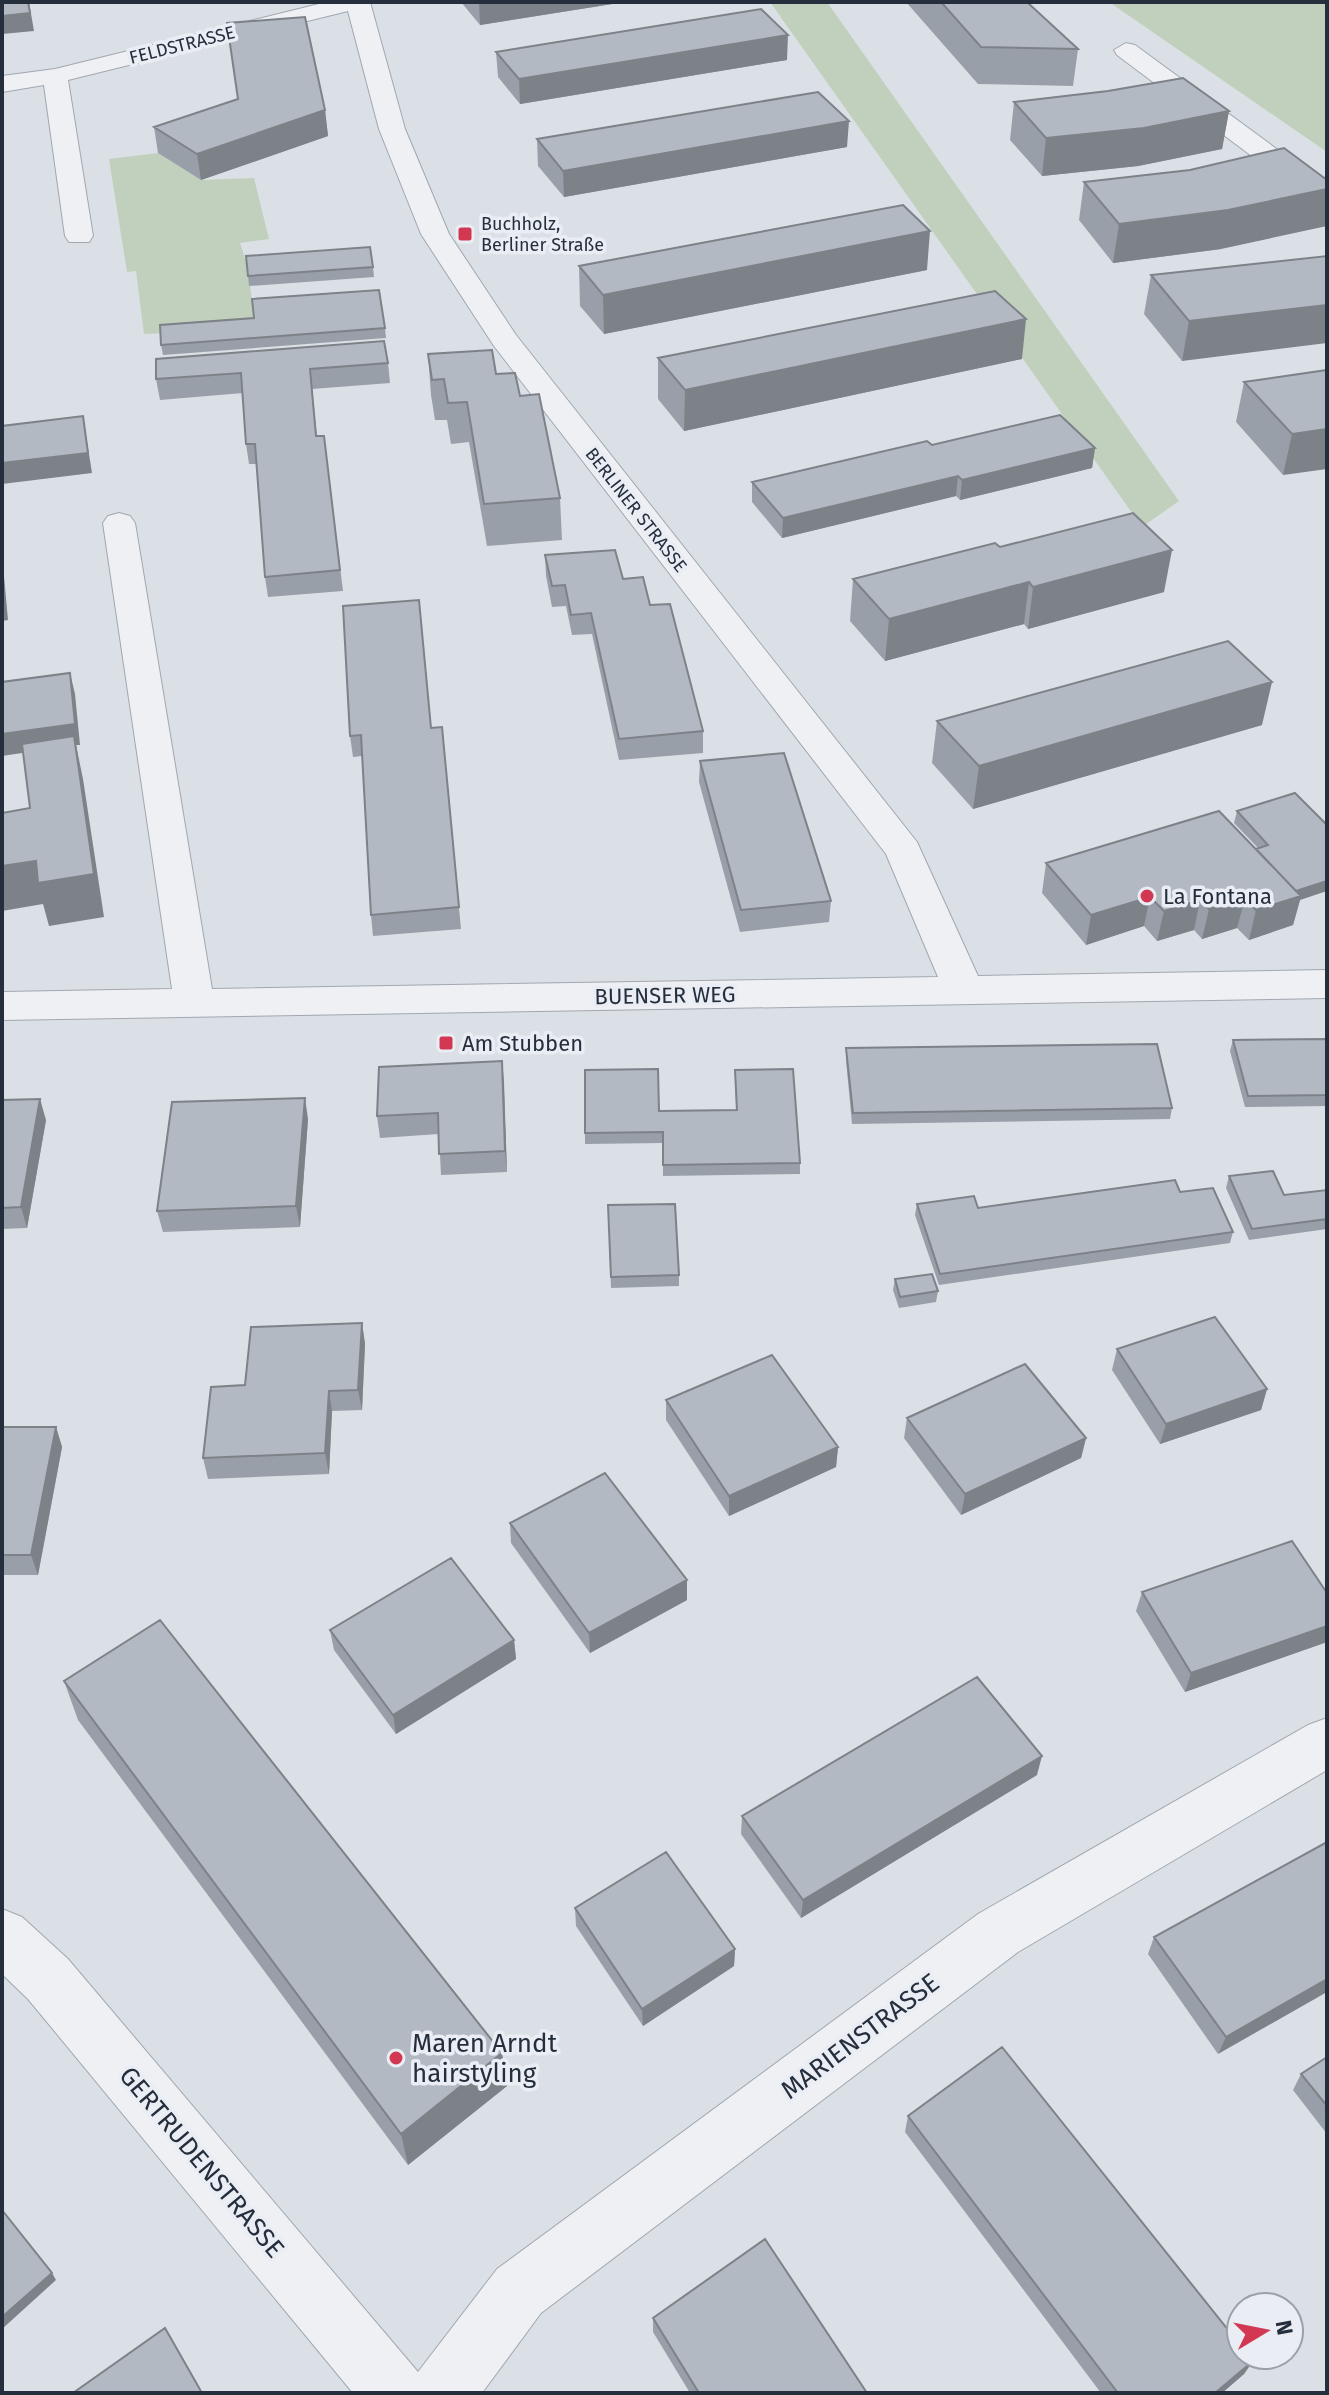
<svg xmlns="http://www.w3.org/2000/svg" width="1329" height="2395" viewBox="0 0 1329 2395" font-family="'Fira Sans',sans-serif">
<style>
.green{fill:#c1d0bc}
.lines{fill:none;stroke-linecap:round;stroke-linejoin:round}
.minor-casing{stroke:#a1a7b0;stroke-width:2}
.minor{fill:#eef0f4;fill-rule:evenodd}
.wall{fill:#999fa8}
.shaded-wall{fill:#7d8288}
.building{fill:#b2b9c3;stroke:#7d8288;stroke-width:2}
.poi-dot{fill:#d33853;stroke:#eaeef4;stroke-width:3}
.labels{text-anchor:middle;stroke-width:7;stroke-linejoin:round;paint-order:stroke}
.far-street-label{font-size:18px;fill:#252e3c;stroke:#eaeef4}
.far-poi-label{font-size:18px;fill:#252e3c;stroke:#eaeef4;text-anchor:start}
.poi-label{font-size:22px;fill:#252e3c;stroke:#eaeef4;text-anchor:start}
.street-label{font-size:22px;fill:#252e3c;stroke:#eaeef4}
.near-street-label{font-size:26px;fill:#252e3c;stroke:#eaeef4}
.near-poi-label{font-size:26px;fill:#252e3c;stroke:#eaeef4;text-anchor:start}
</style>
<rect width="100%" height="100%" fill="#dbe0e6"/>
<path class="green" d="M770,2H827L1179,501L1142,527Z
M1109,2H1327V152Z
M158,153L201,180L254,178L269,239L240,243L248,267L255,329L144,334L136,271L127,272L109,159Z"/>
<g class="lines">
<defs>
<path id="minor" d="M327,2H370L405,129L449,234L516,335L917,842L978,976L1327,970V998L2,1020V992L172,989L103,523L108,516L119,513L130,516L135,523L212,989L938,977L886,854L494,346L421,234L379,129L348,11L68,80L93,236L89,242H69L65,236L44,85L2,92V76L55,69Z
M1126,43L1135,45L1327,186V207L1317,205L1117,55L1114,50Z
M1327,1718V1770L1018,1952L541,2313L482,2393H353L28,1999L2,1974V1909L22,1917L68,1959L418,2372L497,2269L978,1914L1308,1725Z"/>
</defs>
<use href="#minor" class="minor-casing"/>
<use href="#minor" class="minor"/>
</g>
<path class="wall" d="M461,2H625L480,25Z
M906,2H1027L1078,49L1073,86L978,84Z
M496,52L787,60L520,104L498,77Z
M1108,91L1229,111L1222,149L1138,166L1042,176L1010,140L1014,102Z
M325,110L328,136L201,180L158,153L154,127Z
M537,139L847,147L564,197L538,166Z
M1084,182L1221,249L1113,263L1079,220Z
M246,256L373,267L374,277L249,286Z
M1327,256L1182,361L1144,314L1151,275Z
M579,266L927,270L604,334L580,306Z
M254,318L385,328L386,338L163,355L161,345Z
M428,354L496,374L520,396L560,498L562,540L487,546L469,442L451,444L447,420H435L431,395Z
M658,358L1022,359L684,431L658,399Z
M388,363L390,383L312,389L317,436H324L343,591L268,597L265,577L257,464H249L246,444L243,393L160,400L156,379Z
M1327,370L1283,475L1236,422L1244,382Z
M932,445L1095,448L1092,468L960,500L956,496L782,538L752,502V482Z
M1000,547L1164,592L1028,629L1024,624L885,661L850,621L853,579Z
M545,555L623,579L650,605L703,731V753L619,760L592,634L572,635L566,606L552,607L546,576Z
M937,721L1262,725L973,809L932,763Z
M442,727L461,929L373,936L371,915L362,756L353,757L350,736Z
M700,761L831,901L829,922L740,932L699,782Z
M1295,793L1300,900L1293,925L1249,940L1237,928L1202,939L1194,930L1157,941L1144,926L1086,945L1042,893L1046,863L1258,848L1234,823L1237,811Z
M1327,1039V1106L1245,1107L1230,1051L1233,1040Z
M846,1048L1172,1108L1170,1119L852,1124L846,1060Z
M502,1061L507,1172L441,1175L439,1134L380,1138L377,1116Z
M585,1070L659,1111L736,1110L735,1070L800,1163V1174L663,1176V1143L585,1144Z
M2,1100L46,1120L27,1228L2,1229Z
M308,1119L300,1227L163,1232L157,1211Z
M1229,1176L1284,1195L1327,1190V1229L1249,1240L1226,1188Z
M1180,1192L1233,1232L1230,1243L939,1285L915,1215L917,1204L978,1208Z
M608,1205L679,1275V1286L611,1288Z
M895,1279L938,1291L936,1302L899,1308L893,1290Z
M362,1323L365,1344L362,1410L332,1411L329,1474L208,1479L203,1458L245,1385Z
M1117,1349L1267,1389L1261,1410L1160,1444L1112,1370Z
M666,1400L838,1447L836,1467L729,1516L666,1420Z
M907,1418L1086,1438L1081,1458L961,1515L904,1438Z
M2,1427H56L62,1447L38,1575H2Z
M510,1523L687,1600L590,1653L511,1543Z
M1142,1592L1327,1593V1642L1185,1692L1136,1611Z
M330,1630L514,1640L516,1659L396,1734L334,1650Z
M64,1681L502,2053L507,2086L408,2165L78,1720Z
M1037,1775L801,1918L741,1834L742,1816Z
M1327,1842L1218,2054L1148,1954L1154,1937Z
M575,1908L735,1949L734,1966L643,2026L576,1926Z
M1327,2057V2134L1293,2090L1301,2074Z
M908,2116L1253,2361L1244,2374L1222,2393H1101L905,2132Z
M653,2318L867,2393H690L653,2332Z"/>
<path class="shaded-wall" d="M29,2L34,31L2,34V16Z
M479,2H625L480,25Z
M788,35L787,60L520,104L519,79Z
M325,110L328,136L201,180L197,154Z
M1229,111L1222,149L1138,166L1042,176L1046,138Z
M849,121L847,147L564,197L563,171Z
M1327,189V226L1221,249L1113,263L1119,224Z
M930,231L927,270L604,334L603,295Z
M1327,305V343L1182,361L1189,321Z
M1026,319L1022,359L684,431L685,390Z
M83,416L92,473L2,484V463Z
M1327,429V469L1283,475L1292,434Z
M1095,448L1092,468L960,500L962,480Z
M958,476L956,496L782,538L783,518Z
M1172,550L1164,592L1028,629L1033,587Z
M2,566L4,576L8,620L2,621Z
M1029,582L1024,624L885,661L889,619Z
M70,673L75,694L80,745H76L83,779L104,917L49,926L43,904L2,911V866L75,745L2,756V734Z
M1272,682L1262,725L973,809L979,766Z
M1327,881V891L1300,900L1293,925L1249,940L1256,910L1279,896Z
M1150,897L1144,926L1086,945L1091,915Z
M1245,898L1237,928L1202,939L1209,909Z
M1200,900L1194,930L1157,941L1164,911Z
M502,1061L504,1082L507,1172L505,1151Z
M305,1098L308,1119L300,1227L296,1206Z
M40,1099L46,1120L27,1228L21,1207Z
M362,1323L365,1344L362,1410L358,1390Z
M1267,1389L1261,1410L1160,1444L1166,1424Z
M329,1391L332,1411L329,1474L325,1453Z
M56,1427L62,1447L38,1575L31,1555Z
M1086,1438L1081,1458L961,1515L965,1494Z
M838,1447L836,1467L729,1516V1496Z
M687,1580V1600L590,1653L589,1633Z
M1327,1626V1642L1185,1692L1191,1673Z
M514,1640L516,1659L396,1734L393,1715Z
M1042,1756L1037,1775L801,1918L803,1900Z
M735,1949L734,1966L643,2026L642,2009Z
M1327,1979V1992L1218,2054L1226,2037Z
M502,2053L507,2086L408,2165L401,2134Z
M52,2273L56,2280L2,2329V2317Z
M1253,2361L1244,2374L1222,2393H1215Z"/>
<path class="building" d="M2,2H28L30,13L2,16Z
M941,2H1027L1078,49L981,47Z
M761,9L788,35L519,79L496,52Z
M305,17L325,110L197,154L154,127L238,99L227,23Z
M1183,78L1229,111L1144,128L1046,138L1014,102L1108,91Z
M818,92L849,121L563,171L537,139Z
M1284,148L1327,180V189L1228,210L1119,224L1084,182L1190,170Z
M903,205L930,231L603,295L579,266Z
M370,247L373,267L248,276L246,256Z
M1327,256V305L1189,321L1151,275Z
M379,290L385,328L161,345L160,325L254,318L252,299Z
M995,291L1026,319L685,390L658,358Z
M384,341L388,363L310,369L316,436H324L340,570L265,577L255,444H246L241,373L156,379V359Z
M492,350L496,374L515,373L520,396L539,394L560,498L484,504L467,402L448,403L444,379L432,380L428,354Z
M1327,370V429L1292,434L1244,382Z
M1060,415L1095,448L962,480L958,476L783,518L752,482L927,441L932,445Z
M83,416L88,453L2,463V426Z
M1133,513L1172,550L1033,587L1029,582L889,619L853,579L995,543L1000,547Z
M615,550L623,579L643,577L650,605L670,604L703,731L619,739L591,613L571,615L565,585L552,586L545,555Z
M419,600L431,728L442,727L459,907L371,915L361,735L350,736L343,606Z
M1228,641L1272,682L979,766L937,721Z
M70,673L75,724L2,734V682Z
M74,736L94,874L38,883L36,861L2,866V813L30,808L22,744Z
M784,753L831,901L741,910L700,761Z
M1295,793L1327,825V881L1296,891L1256,849L1268,845L1237,811Z
M1219,811L1301,896L1256,910L1245,898L1209,909L1200,900L1164,911L1150,897L1091,915L1046,863Z
M1327,1039V1095L1248,1096L1233,1040Z
M1157,1044L1172,1108L853,1113L846,1048Z
M502,1061L505,1151L439,1154L438,1113L377,1116L379,1067Z
M658,1069L659,1111L737,1110L735,1070L793,1069L800,1163L663,1165V1132L585,1133V1070Z
M305,1098L296,1206L157,1211L172,1102Z
M40,1099L21,1207L2,1208V1100Z
M1273,1171L1284,1195L1327,1190V1219L1252,1229L1229,1176Z
M1175,1180L1180,1192L1213,1188L1233,1232L940,1274L917,1204L974,1196L978,1208Z
M675,1204L679,1275L611,1277L608,1205Z
M932,1274L938,1291L900,1297L895,1279Z
M1215,1317L1267,1389L1166,1424L1117,1349Z
M362,1323L358,1390L329,1391L325,1453L203,1458L211,1387L245,1385L251,1327Z
M772,1355L838,1447L729,1496L666,1400Z
M1025,1364L1086,1438L965,1494L907,1418Z
M2,1427H56L31,1555H2Z
M605,1473L687,1580L589,1633L510,1523Z
M1292,1541L1327,1593V1626L1191,1673L1142,1592Z
M451,1558L514,1640L393,1715L330,1630Z
M160,1620L502,2053L401,2134L64,1681Z
M977,1677L1042,1756L803,1900L742,1816Z
M1327,1842V1979L1226,2037L1154,1937Z
M666,1852L735,1949L642,2009L575,1908Z
M1002,2047L1241,2346V2355H1248L1253,2361L1215,2393H1118L908,2116Z
M1327,2057V2106L1301,2074Z
M2,2210L52,2273L2,2317Z
M765,2239L867,2393H699L653,2318Z
M165,2328L202,2393H73Z"/>
<g class="poi-dot">
<rect x="457" y="226" width="16" height="16" rx="4"/>
<circle cx="1147" cy="896" r="8"/>
<rect x="438" y="1035" width="16" height="16" rx="4"/>
<circle cx="396" cy="2058" r="8"/>
</g>
<g class="labels">
<g class="far-street-label">
<text transform="translate(182 45) rotate(-14)" y="6">FELDSTRASSE</text>
<text transform="translate(636 510) rotate(52)" y="6">BERLINER STRASSE</text>
</g>
<g class="far-poi-label">
<text x="481" y="230">Buchholz,<tspan x="481" dy="21">Berliner Straße</tspan></text>
</g>
<g class="poi-label">
<text x="1163" y="904">La Fontana</text>
<text x="462" y="1051">Am Stubben</text>
</g>
<g class="street-label">
<text transform="translate(665 995) rotate(-1)" y="8">BUENSER WEG</text>
</g>
<g class="near-street-label">
<text transform="translate(860 2036) rotate(-37)" y="9">MARIENSTRASSE</text>
<text transform="translate(202 2162) rotate(50)" y="9">GERTRUDENSTRASSE</text>
</g>
<g class="near-poi-label">
<text x="412" y="2052">Maren Arndt<tspan x="412" dy="30">hairstyling</tspan></text>
</g>
</g>
<rect width="1329" height="2395" fill="none" stroke="#252e3c" stroke-width="8"/>
<g transform="translate(1265 2331) rotate(80)"><circle r="38" fill="#eaeef4" stroke="#9ba1aa" stroke-width="2"/>
<path d="M0-6L14 30L0 20L-14 30Z" fill="#d33853"/>
<text y="-12" font-size="22" font-weight="bold" text-anchor="middle" fill="#252e3c">N</text>
</g>
</svg>
